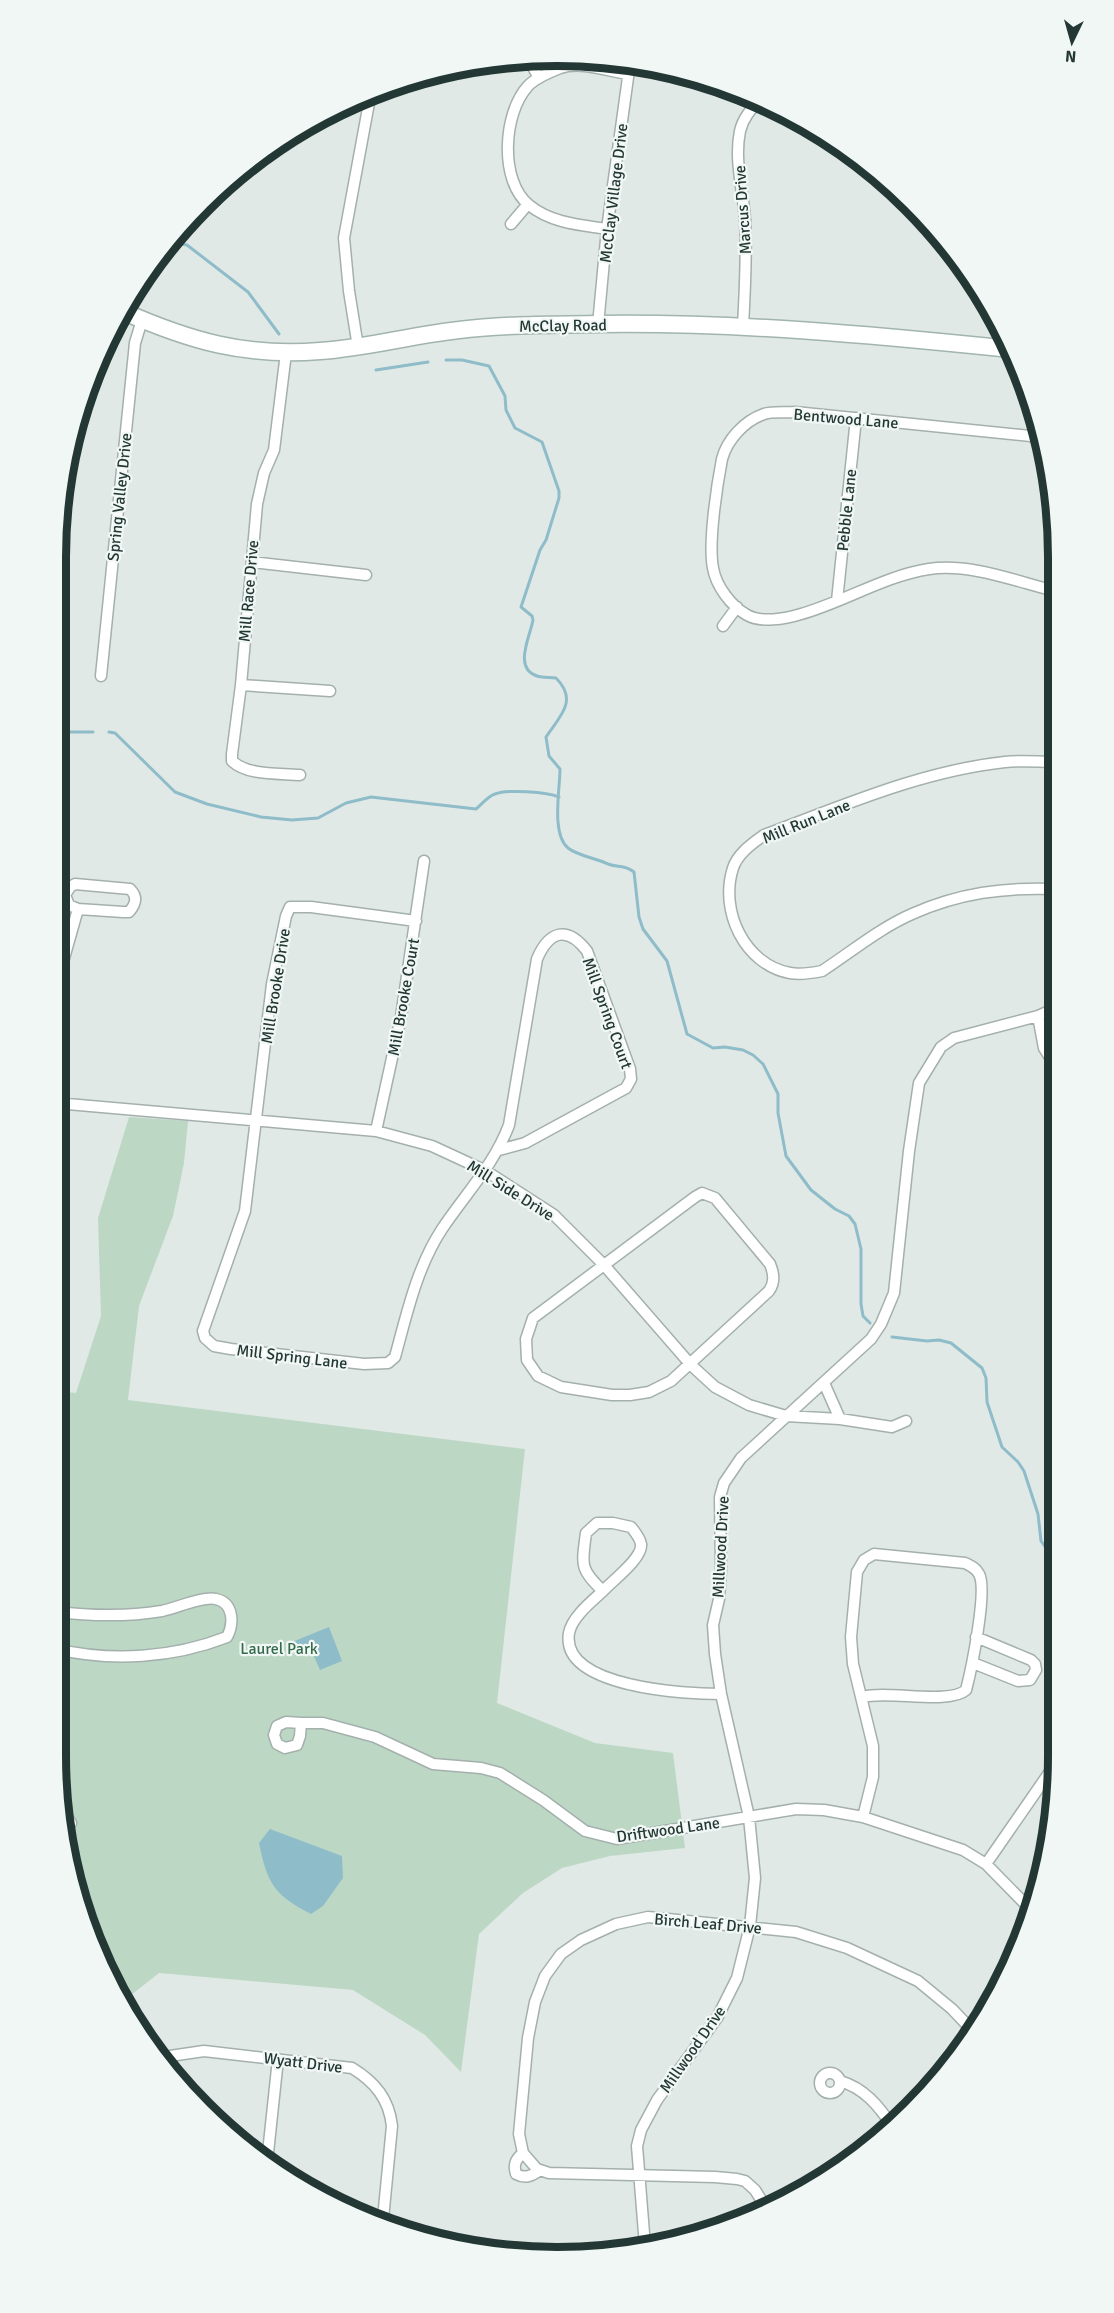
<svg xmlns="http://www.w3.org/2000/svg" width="1114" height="2313" viewBox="0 0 1114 2313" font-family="Signika,sans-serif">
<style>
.green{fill:#bcd8c5}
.water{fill:#8fbcc9}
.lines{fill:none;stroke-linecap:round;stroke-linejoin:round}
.stream{stroke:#8fbcc9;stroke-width:3}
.street-casing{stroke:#a4b0ad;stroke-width:13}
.secondary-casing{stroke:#a1b4ae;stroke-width:19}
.street{stroke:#fff;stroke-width:10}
.secondary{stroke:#fff;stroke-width:16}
.labels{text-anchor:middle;stroke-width:4.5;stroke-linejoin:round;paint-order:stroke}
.street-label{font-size:16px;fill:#233834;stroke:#f1f7f4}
.park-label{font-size:16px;fill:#326a4b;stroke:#f1f7f4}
.rim{fill:none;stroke:#233834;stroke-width:8}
</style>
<rect width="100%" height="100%" fill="#e1e9e6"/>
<path class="green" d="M129,1117L188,1121L184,1163L173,1216L139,1306L128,1400L525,1449L497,1703L595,1743L673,1753L685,1848L610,1856L562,1868L523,1893L479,1934L461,2072L425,2035L353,1990L159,1973L126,1999L82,1918L56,1756V1391L76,1393L101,1316L98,1218Z"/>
<path class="water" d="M329,1627L342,1661L320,1670L313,1654H296L292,1642Z
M270,1829L342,1856L343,1878L323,1906L311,1914C274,1895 267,1883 259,1843Z"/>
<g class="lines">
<path class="stream" d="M170,242L187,245L248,292L279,334
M446,360H462L489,366L505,396L506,410L515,428L542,442L559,491V498L546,540L540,550L521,607L532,616L533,620C530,637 513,668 537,676C543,678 550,677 556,678C579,701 559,717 546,737L549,756L560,769C560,789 551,834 568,848C578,856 596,858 608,864C618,868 624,864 634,872L639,917L643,929L667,961L687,1034L713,1048L725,1047L743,1050L753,1055L763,1064L778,1094V1113L786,1156L811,1190L835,1209L849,1216L855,1224L861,1249V1304L863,1316L870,1323
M376,370L428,362
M56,732H93
M109,732L115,733L175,792L207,804L261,817L292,820L318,818L346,803L371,797L476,809C481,805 488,796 495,794C507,789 547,792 559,797
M892,1337L927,1341L939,1340L951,1343L982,1368L986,1378L987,1402L1002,1447L1018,1462L1024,1471L1038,1514L1041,1541L1051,1555L1058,1556"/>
<defs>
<path id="street" d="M528,58L539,78
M511,224L528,204
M607,229C580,225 551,223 529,205C499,181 503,113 528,86C535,78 550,72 560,68C581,61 607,71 628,74
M598,325L607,229L630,63
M743,326C745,291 747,255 745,219C743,190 734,160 740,131C743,118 751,109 760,100
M358,347L349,291L344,238L371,92
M286,353L274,450L264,473L257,504L241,685L232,754V761C248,776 279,773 300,775
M1040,437L795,412C786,413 773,411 764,414C744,421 727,440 722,459C717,485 708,543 713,568C716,586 731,606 747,615C761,623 785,619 801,614C844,602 884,576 929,569C970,563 1015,581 1055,591
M252,562L366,575
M837,601L856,418
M723,626L737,607
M101,676L135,343L142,320
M241,685L330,691
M1055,762C1039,762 1021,760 1005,762C921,771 842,806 764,835C752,844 738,853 733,868C719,911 745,965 790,973C801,975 812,973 822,971C851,952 880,928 912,914C959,893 1004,887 1056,889
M75,884L130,889C138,897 136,904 129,912H123L78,909L69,905L65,895L70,887Z
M416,921L311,907H290L286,916L272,984L245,1211L203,1331L205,1338L214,1346L231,1349L364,1364L388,1363L395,1357C407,1313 417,1267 442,1229C466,1193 494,1165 509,1125L537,959C549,931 567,925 587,951L630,1069L631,1079L626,1088L525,1143L499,1150
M1038,1016L1044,1048L1056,1067
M56,1103L376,1131L432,1146L486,1171L554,1215L604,1265L691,1365L715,1387L749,1405L786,1416L840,1419L892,1427L906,1421
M56,1111L58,1103L57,1002L61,969L78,909
M376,1131L401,1017L424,861
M702,1193L715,1198L770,1264C774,1274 775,1282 769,1291L671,1381L649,1392L630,1395H612L561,1387L538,1376L527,1360L526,1339L533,1318L695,1197Z
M824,1383L840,1419
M597,1523H613L631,1527C635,1532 640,1538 641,1544C643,1558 613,1580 603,1591C579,1569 582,1564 586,1533Z
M603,1591C591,1602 572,1617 569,1633C560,1688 687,1694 721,1694
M56,1649C112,1662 173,1658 227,1637C234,1624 234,1603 216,1599C202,1596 177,1608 162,1611C126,1617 92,1616 56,1612
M973,1663L1018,1681L1030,1680L1036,1670L1035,1664L1031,1660L976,1637
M862,1697C888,1690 949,1705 966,1690C971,1671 988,1590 979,1574C976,1568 971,1566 965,1563L874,1554L864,1560L857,1572L851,1637L853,1664L873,1746V1777L863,1817
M286,1722L301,1723L300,1736L297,1745L285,1748L277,1744L274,1735L277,1726Z
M301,1723H323L375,1737L433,1764L481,1768L500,1773L543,1800L585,1831L617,1839L796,1809L824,1810L863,1817L963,1850L986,1864L1032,1911
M65,1813L71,1823
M986,1864L1058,1760
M161,2063L170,2056L204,2051L352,2068C375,2082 389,2099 392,2126L383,2219
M820 2083a10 10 0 1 1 20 0a10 10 0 1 1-20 0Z
M840,2081C864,2088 879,2106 892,2126
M523,2153C516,2159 513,2164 516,2174C525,2179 532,2176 540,2170
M267,2162L278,2059
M767,2209L755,2190L745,2181L737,2179L715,2177L549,2173L537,2169L523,2153L519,2134L528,2038L535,2002L545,1976L561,1954L581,1940L616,1924L648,1917L796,1932L847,1948L918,1981L952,2009L970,2028
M645,2246L637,2146L641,2130L657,2100L717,2018L737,1978L750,1926L755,1878L749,1817L721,1694L715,1654L713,1625L719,1599L721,1569L720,1497L724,1483L741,1458L871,1339L881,1324L894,1293L909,1151L919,1083L941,1047L954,1038L1038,1016L1056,1008"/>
<path id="secondary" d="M122,311C190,341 245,357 320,351C367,348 412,335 459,330C505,324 553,325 599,324C737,322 874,335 1011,349"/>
</defs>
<use href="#street" class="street-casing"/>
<use href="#secondary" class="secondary-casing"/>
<use href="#street" class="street"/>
<use href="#secondary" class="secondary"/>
</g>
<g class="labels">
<g class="street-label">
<text transform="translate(613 193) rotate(-83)" y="6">McClay Village Drive</text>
<text transform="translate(742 210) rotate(-94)" y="6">Marcus Drive</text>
<text transform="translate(563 325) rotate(-1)" y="6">McClay Road</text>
<text transform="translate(846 418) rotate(5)" y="6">Bentwood Lane</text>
<text transform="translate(119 497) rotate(-84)" y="6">Spring Valley Drive</text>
<text transform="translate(846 510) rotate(-84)" y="6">Pebble Lane</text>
<text transform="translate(248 591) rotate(-85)" y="6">Mill Race Drive</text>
<text transform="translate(806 821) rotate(-22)" y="6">Mill Run Lane</text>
<text transform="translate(275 986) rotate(-81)" y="6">Mill Brooke Drive</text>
<text transform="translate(403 997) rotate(-80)" y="6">Mill Brooke Court</text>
<text transform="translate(608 1013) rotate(70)" y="6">Mill Spring Court</text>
<text transform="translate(511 1190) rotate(32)" y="6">Mill Side Drive</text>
<text transform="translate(292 1356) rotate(7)" y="6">Mill Spring Lane</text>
<text transform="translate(720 1547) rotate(-87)" y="6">Millwood Drive</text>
<text transform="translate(668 1829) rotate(-8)" y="6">Driftwood Lane</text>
<text transform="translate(708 1923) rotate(5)" y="6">Birch Leaf Drive</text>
<text transform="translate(692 2049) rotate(-55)" y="6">Millwood Drive</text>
<text transform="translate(303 2062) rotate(7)" y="6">Wyatt Drive</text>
</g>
<g class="park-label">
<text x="279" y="1654">Laurel Park</text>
</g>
</g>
<path d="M0 0H1114V2313H0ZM557 66H557A491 491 0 0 1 1048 557V1756A491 491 0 0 1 557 2247H557A491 491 0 0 1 66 1756V557A491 491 0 0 1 557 66Z" fill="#f1f7f4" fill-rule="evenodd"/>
<path class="rim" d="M557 66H557A491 491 0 0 1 1048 557V1756A491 491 0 0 1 557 2247H557A491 491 0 0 1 66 1756V557A491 491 0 0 1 557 66Z"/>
<g transform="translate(1072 42) rotate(185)" stroke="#f1f7f4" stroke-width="4.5" paint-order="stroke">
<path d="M0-4.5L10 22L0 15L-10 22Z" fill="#233834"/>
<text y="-9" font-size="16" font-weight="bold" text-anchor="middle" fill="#233834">N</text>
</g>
</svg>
